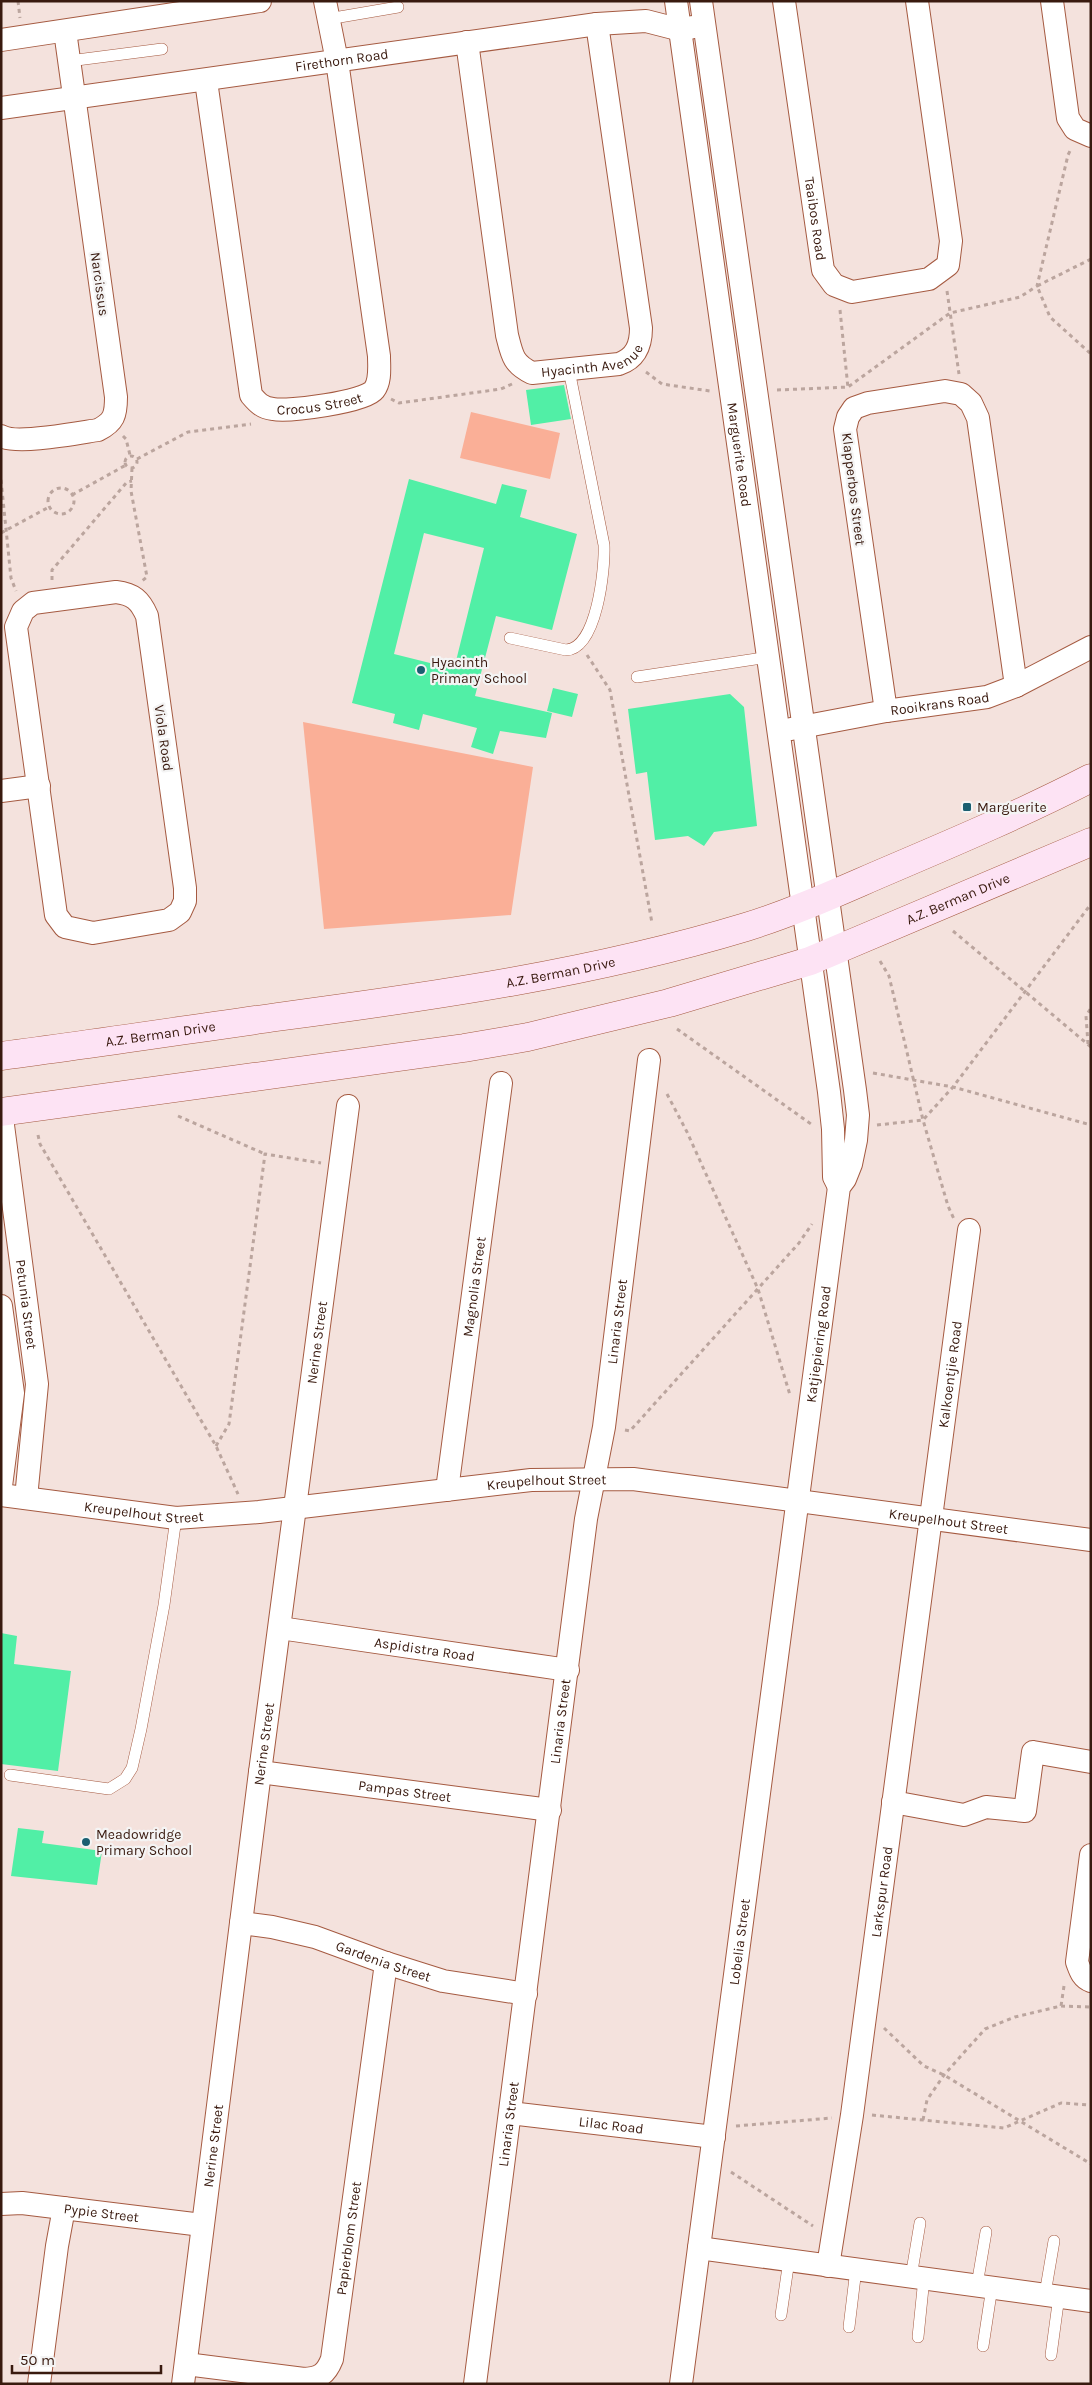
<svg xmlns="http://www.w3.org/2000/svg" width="1092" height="2385" viewBox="0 0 1092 2385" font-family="Karla,sans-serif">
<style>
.green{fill:#faaf97}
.building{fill:#51efa6;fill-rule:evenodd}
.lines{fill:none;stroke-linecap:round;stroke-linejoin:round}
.service-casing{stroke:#a55a41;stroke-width:12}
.minor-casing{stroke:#a55a41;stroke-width:24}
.secondary-casing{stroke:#a55a41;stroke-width:29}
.path{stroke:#bba59e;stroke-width:3;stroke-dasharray:4 4;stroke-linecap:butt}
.service{stroke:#fff;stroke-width:11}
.minor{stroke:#fff;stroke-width:22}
.secondary{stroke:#fde3f4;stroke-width:28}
.poi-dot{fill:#1a5f71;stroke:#f4f4f4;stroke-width:2}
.labels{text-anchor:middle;stroke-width:4.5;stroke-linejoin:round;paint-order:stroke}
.street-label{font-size:14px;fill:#391a0f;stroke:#f4f4f4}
.poi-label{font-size:14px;fill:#391a0f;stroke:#f4f4f4;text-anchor:start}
</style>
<rect width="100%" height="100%" fill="#f4e2dd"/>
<path class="green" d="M471,412L560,433L550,479L460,458Z
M303,722L533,767L511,915L324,929Z"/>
<path class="building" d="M564,385L571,419L531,425L526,390Z
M409,479L496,504L502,484L527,490L520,517L577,534L552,630L496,616L475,696L552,713L546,738L500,731L493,754L471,747L477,728L423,714L419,730L393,723L395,714L352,703ZM424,533L484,548L454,669L394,654Z
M553,688L578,694L572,717L547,711Z
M730,694L744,707L757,826L714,832L704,846L688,836L655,840L647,772L636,774L628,709Z
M1,1633L17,1636L14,1664L71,1671L58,1771L1,1764Z
M18,1828L44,1831L42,1843L102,1851L97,1885L11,1876Z"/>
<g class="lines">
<defs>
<path id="service" d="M328,19L398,7
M69,61L162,49
M510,638L566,650C597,649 605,569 604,545L569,370
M637,677L769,657
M10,1775L109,1789L125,1779L132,1768L141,1729L164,1605L176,1518
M911,2277L920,2223
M977,2285L986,2232
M1045,2294L1054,2241
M781,2315L789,2260
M849,2327L856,2269
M918,2337L924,2278
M983,2346L992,2287
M1051,2355L1059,2296"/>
<g id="minor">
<path id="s1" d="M676,1L829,1092L833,1129L834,1177L839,1187"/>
<path id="s2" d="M784,1L823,270L834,285L852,292L929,279L948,265L951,241L917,1"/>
<path d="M1052,1L1068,118L1075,129L1091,136"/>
<path d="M1,40L260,1"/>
<path id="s3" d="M467,42L507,335C512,355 513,364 532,373L619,364C636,358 641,345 641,328L597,24"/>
<path id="s4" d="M206,81L251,395C257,402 262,408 273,409C288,412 365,402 374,390C381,381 379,367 379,356L337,61L325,1"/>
<path id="s5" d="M1,108L597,24L646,21L681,30L693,27"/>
<path d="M1,436C16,445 78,433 98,430C114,422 116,415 116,397L65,31"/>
<path d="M116,592C133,594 140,600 147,616L185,888V901L180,912L169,920L93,933L65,927L56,915L16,627L23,611L33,603Z"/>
<path d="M886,711L845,429L848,417L854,408L868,403L945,391L961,394L971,403L978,418L1016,686"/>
<path id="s6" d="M791,729L886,711L987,697L1016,686L1091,647"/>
<path d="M1,791L39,786"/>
<path id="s7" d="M1,1110L37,1384L26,1498"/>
<path d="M1,1306L13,1393L1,1486"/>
<path id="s8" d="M447,1490L501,1083"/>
<path id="s9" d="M1,1495L176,1518L259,1512L531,1480L633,1479L1091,1540"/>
<path id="s10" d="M280,1628L568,1670"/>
<path id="s11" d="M260,1772L550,1810"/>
<path d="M893,1802L964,1815L986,1807L1025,1811L1033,1752L1091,1762"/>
<path d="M1091,1855L1077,1962C1080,1970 1082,1978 1091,1981"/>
<path id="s12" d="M241,1923L272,1927L315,1937L386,1963L443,1981L526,1994"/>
<path id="s13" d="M510,2113L714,2137"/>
<path id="s14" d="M1,2204L22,2203L202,2225"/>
<path d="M699,2248L1091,2301"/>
<path id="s15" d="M828,2266L852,2115L969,1230"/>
<path id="s16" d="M186,2364L304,2379C320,2378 326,2374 332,2359L386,1963"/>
<path d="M39,2384L57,2246L64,2208"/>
<path id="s17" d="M183,2384L260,1772L348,1106"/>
<path id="s18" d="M475,2384L586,1519L604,1427L649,1060"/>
<path id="s19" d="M681,2384L839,1187L845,1179L851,1164L856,1140L858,1115L855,1090L701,1"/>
</g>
<g id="secondary">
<path id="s20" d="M1,1056C93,1044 185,1030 277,1017C435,996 594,973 746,927C795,912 842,890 889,870C957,841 1025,812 1091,778"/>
<path id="s21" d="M1,1112L464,1048L528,1037L669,1003L810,961L1091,842"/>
</g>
</defs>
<use href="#service" class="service-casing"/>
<use href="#minor" class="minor-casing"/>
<use href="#secondary" class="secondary-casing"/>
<path class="path" d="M18,1L20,18
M1091,259L1037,286L1050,317L1091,354
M947,291L959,374
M840,310L848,388
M646,372L662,384L710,391
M777,390L848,387L950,313L1020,297L1037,286L1068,155L1071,149
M391,399L399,403L501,389L512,384
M123,436L126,439L130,455
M125 462a6 6 0 1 1 12 0a6 6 0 1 1-12 0Z
M137,459L188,432L251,424
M132,468L131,491L147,577L142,581
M1,480L11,578L16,591
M48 501a13 13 0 1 1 26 0a13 13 0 1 1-26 0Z
M72,495L126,465
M1,533L49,507
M52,580V570L127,482L132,481
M587,655L610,690L652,923
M953,931L1091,1047
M880,961L889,976L923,1120L948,1206L954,1219
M677,1029L811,1124
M1088,1044L1086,1016L1091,1008
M873,1073L953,1087L1091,1125
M667,1094L687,1132L758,1289L790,1395
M178,1116L265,1154
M877,1125L923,1120L953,1087L1091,904
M38,1135L40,1144L216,1446L238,1494
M625,1430L630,1431L799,1243L812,1224
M216,1446L229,1424L265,1154L321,1163
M1061,2006L1091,2007
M884,2028L924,2066L944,2075L1091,2164
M872,2115L1004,2128L1061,2103L1091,2105
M923,2120L927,2100L944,2075L985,2029L1015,2017L1061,2006L1064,1986
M736,2126L832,2118
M731,2172L813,2226"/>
<use href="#service" class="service"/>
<use href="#minor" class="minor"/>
<use href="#secondary" class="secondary"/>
</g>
<g class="poi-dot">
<circle cx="421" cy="670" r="5"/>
<rect x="962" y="802" width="10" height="10" rx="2.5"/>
<circle cx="86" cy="1842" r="5"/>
</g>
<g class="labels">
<g class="street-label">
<text dy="5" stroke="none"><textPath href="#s5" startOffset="344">Firethorn Road</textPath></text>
<text dy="5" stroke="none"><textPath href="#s2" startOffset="220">Taaibos Road</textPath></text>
<text transform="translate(100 284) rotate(82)" y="5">Narcissus</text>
<text dy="5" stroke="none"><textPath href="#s3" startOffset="406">Hyacinth Avenue</textPath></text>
<text dy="5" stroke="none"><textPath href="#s4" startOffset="391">Crocus Street</textPath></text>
<text dy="5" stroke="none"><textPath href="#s1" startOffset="458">Marguerite Road</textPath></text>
<text transform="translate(854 489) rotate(83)" y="5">Klapperbos Street</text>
<text dy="5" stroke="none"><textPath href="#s6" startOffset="151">Rooikrans Road</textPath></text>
<text transform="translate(164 738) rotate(82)" y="5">Viola Road</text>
<text dy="5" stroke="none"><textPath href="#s21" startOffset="985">A.Z. Berman Drive</textPath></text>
<text dy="5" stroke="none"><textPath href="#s20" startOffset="566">A.Z. Berman Drive</textPath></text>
<text dy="5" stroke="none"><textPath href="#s20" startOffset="161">A.Z. Berman Drive</textPath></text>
<text dy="5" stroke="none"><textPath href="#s8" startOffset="205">Magnolia Street</textPath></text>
<text dy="5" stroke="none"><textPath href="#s7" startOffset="196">Petunia Street</textPath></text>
<text dy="5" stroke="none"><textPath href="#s18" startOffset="1072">Linaria Street</textPath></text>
<text dy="5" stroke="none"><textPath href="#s17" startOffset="1050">Nerine Street</textPath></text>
<text dy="5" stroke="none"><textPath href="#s19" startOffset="1049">Katjiepiering Road</textPath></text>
<text dy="5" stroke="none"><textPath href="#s15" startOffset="900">Kalkoentjie Road</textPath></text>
<text dy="5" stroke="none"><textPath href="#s9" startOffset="549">Kreupelhout Street</textPath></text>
<text dy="5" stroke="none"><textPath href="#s9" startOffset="144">Kreupelhout Street</textPath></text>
<text dy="5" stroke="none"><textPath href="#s9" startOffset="954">Kreupelhout Street</textPath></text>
<text dy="5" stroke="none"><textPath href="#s10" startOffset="146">Aspidistra Road</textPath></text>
<text dy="5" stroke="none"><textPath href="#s18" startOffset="668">Linaria Street</textPath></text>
<text dy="5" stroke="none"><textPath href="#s17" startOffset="645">Nerine Street</textPath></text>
<text dy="5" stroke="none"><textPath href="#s11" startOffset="146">Pampas Street</textPath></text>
<text dy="5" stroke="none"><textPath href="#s15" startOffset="378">Larkspur Road</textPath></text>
<text dy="5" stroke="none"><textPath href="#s19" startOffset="446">Lobelia Street</textPath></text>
<text dy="5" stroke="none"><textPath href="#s12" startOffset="148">Gardenia Street</textPath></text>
<text dy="5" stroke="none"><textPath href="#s18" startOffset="262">Linaria Street</textPath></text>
<text dy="5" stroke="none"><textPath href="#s13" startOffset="102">Lilac Road</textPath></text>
<text dy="5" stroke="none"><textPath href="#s17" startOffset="240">Nerine Street</textPath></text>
<text dy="5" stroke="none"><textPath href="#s14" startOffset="101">Pypie Street</textPath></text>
<text dy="5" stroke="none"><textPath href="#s16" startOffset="278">Papierblom Street</textPath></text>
</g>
<g class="poi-label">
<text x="431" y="667">Hyacinth<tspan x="431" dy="16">Primary School</tspan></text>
<text x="977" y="812">Marguerite</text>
<text x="96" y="1839">Meadowridge<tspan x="96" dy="16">Primary School</tspan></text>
</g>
</g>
<rect width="1092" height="2385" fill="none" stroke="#391a0f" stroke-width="5"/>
<path d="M12 2365v8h149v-8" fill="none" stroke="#391a0f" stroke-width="2.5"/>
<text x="20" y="2365" font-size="15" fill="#391a0f" stroke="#f4f4f4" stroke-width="4" paint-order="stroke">50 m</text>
</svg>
